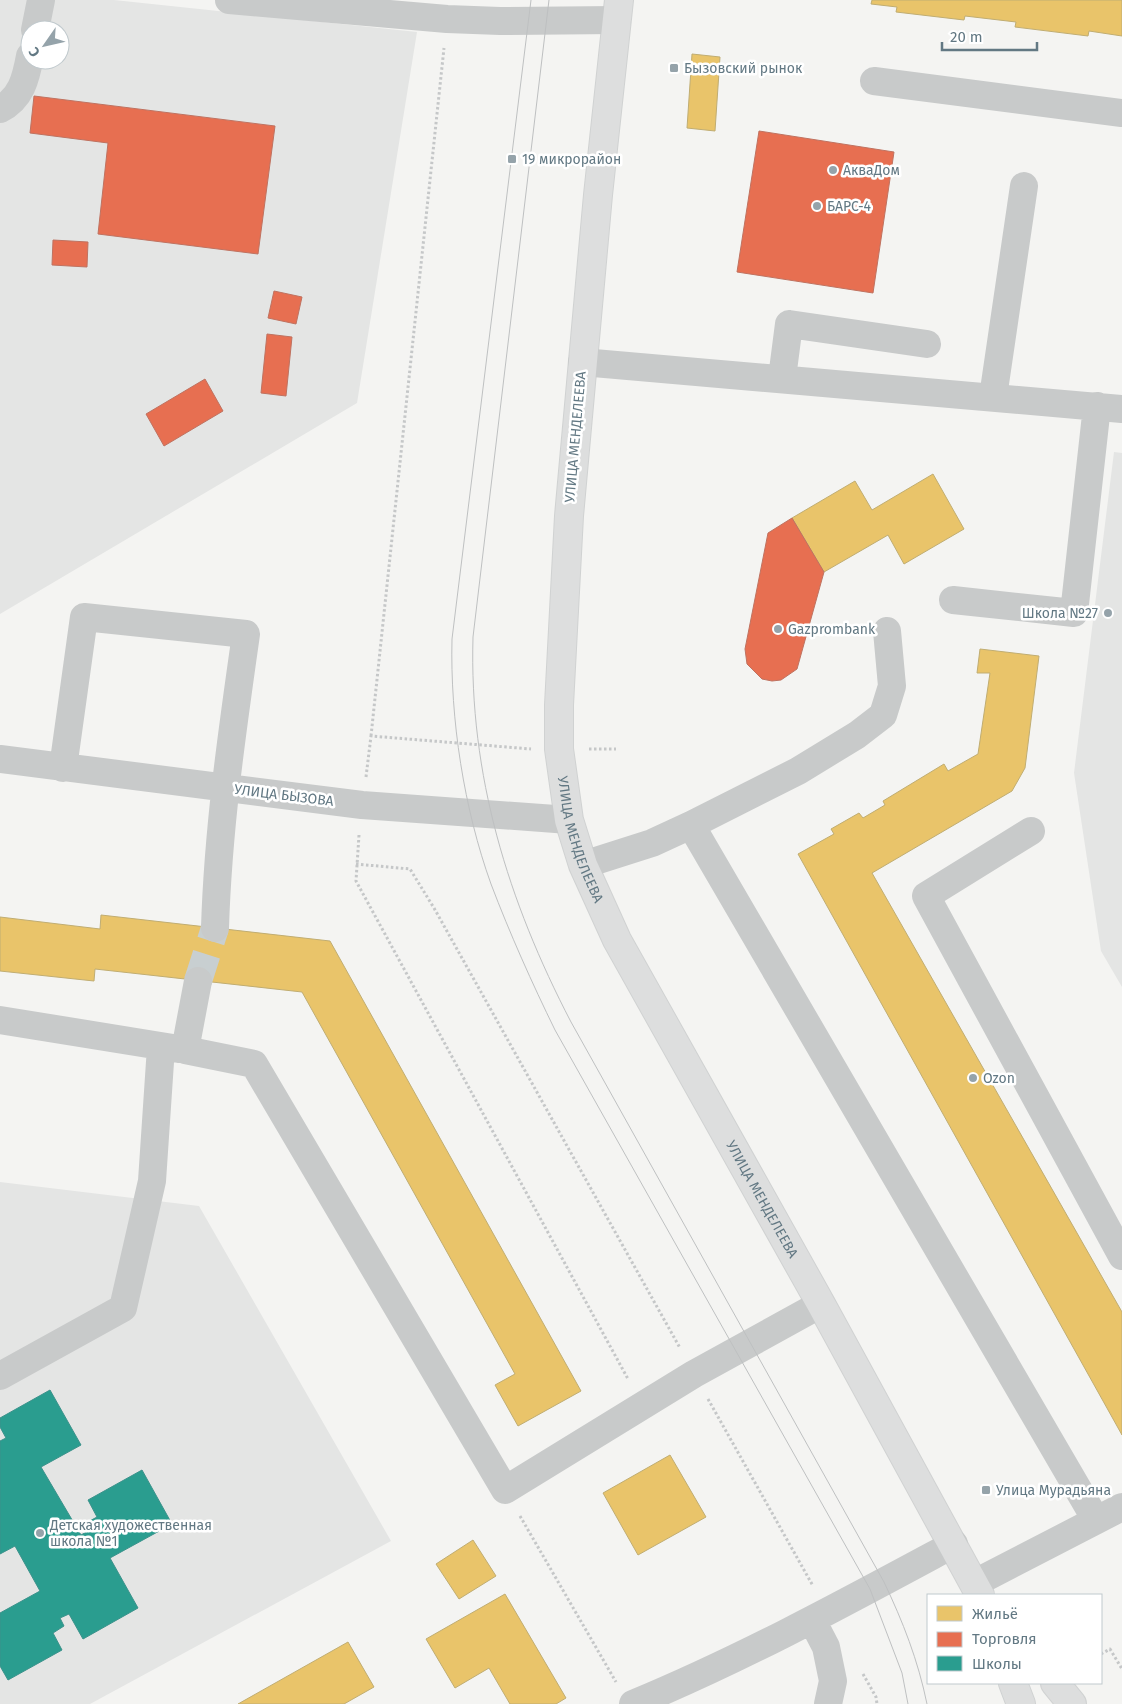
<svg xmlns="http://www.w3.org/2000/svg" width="1122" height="1704" viewBox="0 0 1122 1704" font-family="'Fira Sans',sans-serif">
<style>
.built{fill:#e4e5e4;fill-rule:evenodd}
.homes{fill:#e9c46a;stroke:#c0ad72}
.shops{fill:#e76f51;stroke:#bf7260}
.schools{fill:#2a9d8f;stroke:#3b928b}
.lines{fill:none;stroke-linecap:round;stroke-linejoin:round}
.minor-tunnel{stroke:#c8cfd1;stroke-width:28;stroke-dasharray:28 14;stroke-linecap:butt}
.major-casing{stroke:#d0d2d2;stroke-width:30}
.path{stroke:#c5c7c8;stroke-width:3;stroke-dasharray:2.5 2.5;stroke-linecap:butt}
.minor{stroke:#c8caca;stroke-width:28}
.major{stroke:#dddede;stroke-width:28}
.tram{stroke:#bec0c1;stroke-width:1}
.poi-dot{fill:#95a3aa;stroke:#fff;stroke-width:2}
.labels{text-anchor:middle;stroke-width:5;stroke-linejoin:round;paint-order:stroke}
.poi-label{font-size:14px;fill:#627883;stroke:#fff;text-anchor:start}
.street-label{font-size:14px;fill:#627883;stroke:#fff}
</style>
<rect width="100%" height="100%" fill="#f4f4f2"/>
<path class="built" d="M0,0H114L417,32L357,403L0,614ZM30,30H60V60H30Z
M1114,452L1122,453V987L1101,951L1074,773Z
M0,1182L199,1206L391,1541L90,1704H0Z"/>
<path class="homes" d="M872,0H1122V36L1089,31L1088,36L1015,27L1016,22L965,16L964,20L896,12L897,7L871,4Z
M692,54L720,57L715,131L687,128Z
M933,474L964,529L904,564L888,535L824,572L792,518L855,481L872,510Z
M980,649L1039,656L1025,768L1012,791L872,873L1122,1312V1435L798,854L834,834L831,829L859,813L863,818L885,805L883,801L944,764L948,771L978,754L990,673H977Z
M101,915L330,941L581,1391L518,1426L495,1385L515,1374L302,992L95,969L94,981L0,971V917L100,929Z
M670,1455L706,1517L638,1555L603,1493Z
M473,1540L496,1576L459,1599L436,1564Z
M505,1594L566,1698L556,1704H510L489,1668L455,1688L426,1639Z
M348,1642L374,1687L344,1704H238Z"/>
<path class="shops" d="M34,96L275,126L258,254L98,234L108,143L30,133Z
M759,131L894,152L873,293L737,272Z
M53,240L88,242L87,267L52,265Z
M274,291L302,297L296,324L268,318Z
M267,334L292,337L286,396L261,393Z
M205,379L223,411L164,446L146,414Z
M792,518L824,572L797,669L781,680L772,681L762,679L747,664L745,649L768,533Z"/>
<path class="schools" d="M50,1390L81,1445L41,1467L81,1535L90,1530L86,1523L97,1517L88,1500L142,1470L172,1524L110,1558L138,1608L83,1639L69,1614L60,1618L64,1626L53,1633L62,1650L8,1680L0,1666V1613L40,1591L15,1546L0,1554V1441L6,1438L0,1427V1418Z"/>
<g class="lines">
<path class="minor-tunnel" d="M198,981L215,928"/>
<defs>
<g id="major">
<path id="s1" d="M619,0L598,195L569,516L559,705V749L569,820L583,865L617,940L821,1304L980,1595"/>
<path d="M1013,1683L1021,1704"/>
<path d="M1055,1683L1072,1704"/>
</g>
</defs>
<use href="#major" class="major-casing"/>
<path class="path" d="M371,736L444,48
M589,749H616
M366,777L371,736L531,749
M359,835L356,881L628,1379
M356,864L410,869L434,908L680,1348
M708,1399L813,1586
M520,1516L616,1682
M1101,1654L1110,1649L1122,1669
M863,1674L876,1697L877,1704"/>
<path class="minor" d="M229,0L447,19L500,21L617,20
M35,30L41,0
M874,81L1122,113
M0,109C21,99 26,78 30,56
M582,362L1122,409
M782,378L789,324L927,344
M993,397L1024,186
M953,600L1074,613L1097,406
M0,759L362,805L569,820
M63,768L84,617L246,634C232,732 218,829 215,928
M691,825L1096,1520
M1031,831L926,896L1122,1256
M583,865L652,843L691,825L798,771L857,735L883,715L892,686L887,631
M198,981L185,1050L254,1064L505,1490L694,1374L821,1304
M0,1020L179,1049
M0,1376L123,1308L152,1181L161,1047
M975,1583L1122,1507
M812,1620L826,1647L833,1681L828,1704
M633,1704C744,1658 848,1601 954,1544"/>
<use href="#major" class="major"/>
<path class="tram" d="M531,0L452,639C450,719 464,809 491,884C510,934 532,983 555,1030L870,1589L902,1673L908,1704
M549,0L473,637C469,775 508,901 571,1022L884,1582C903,1622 918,1660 927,1704"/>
</g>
<g class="poi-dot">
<rect x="669" y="63" width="10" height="10" rx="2.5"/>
<rect x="507" y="154" width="10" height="10" rx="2.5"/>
<circle cx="833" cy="170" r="5"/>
<circle cx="817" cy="206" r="5"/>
<circle cx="1108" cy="613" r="5"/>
<circle cx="778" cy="629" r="5"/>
<circle cx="973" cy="1078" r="5"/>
<rect x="981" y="1485" width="10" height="10" rx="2.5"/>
<circle cx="40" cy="1533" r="5"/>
</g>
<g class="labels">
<g class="poi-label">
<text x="684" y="73">Бызовский рынок</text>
<text x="522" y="164">19 микрорайон</text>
<text x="843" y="175">АкваДом</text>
<text x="827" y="211">БАРС-4</text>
<text x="1098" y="618" text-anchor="end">Школа №27</text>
<text x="788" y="634">Gazprombank</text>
<text x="983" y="1083">Ozon</text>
<text x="996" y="1495">Улица Мурадьяна</text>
<text x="50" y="1530">Детская художественная<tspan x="50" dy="16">школа №1</tspan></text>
</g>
<g class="street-label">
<text transform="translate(575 437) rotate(-85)" y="5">УЛИЦА МЕНДЕЛЕЕВА</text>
<text transform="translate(284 795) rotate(7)" y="5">УЛИЦА БЫЗОВА</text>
<text dy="5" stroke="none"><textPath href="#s1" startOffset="845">УЛИЦА МЕНДЕЛЕЕВА</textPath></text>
<text dy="5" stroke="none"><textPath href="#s1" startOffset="1250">УЛИЦА МЕНДЕЛЕЕВА</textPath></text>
</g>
</g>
<rect x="927" y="1594" width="175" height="90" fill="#ffffff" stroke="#c0c9cd"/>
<rect x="937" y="1606" width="25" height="15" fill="#e9c46a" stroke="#c0c9cd"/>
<text x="972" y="1619" font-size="15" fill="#627883">Жильё</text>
<rect x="937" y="1632" width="25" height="15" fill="#e76f51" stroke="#c0c9cd"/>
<text x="972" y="1644" font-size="15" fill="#627883">Торговля</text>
<rect x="937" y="1656" width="25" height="15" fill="#2a9d8f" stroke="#c0c9cd"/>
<text x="972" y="1669" font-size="15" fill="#627883">Школы</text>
<g transform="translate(45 45) rotate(236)"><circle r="24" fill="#ffffff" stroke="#c0c9cd"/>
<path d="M0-4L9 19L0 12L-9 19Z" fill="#95a3aa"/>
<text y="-8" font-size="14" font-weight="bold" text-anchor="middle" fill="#627883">С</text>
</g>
<path d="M942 42v8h95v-8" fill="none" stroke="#627883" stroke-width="2.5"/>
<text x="950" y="42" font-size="15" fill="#627883" stroke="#ffffff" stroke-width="4" paint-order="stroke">20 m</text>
</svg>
